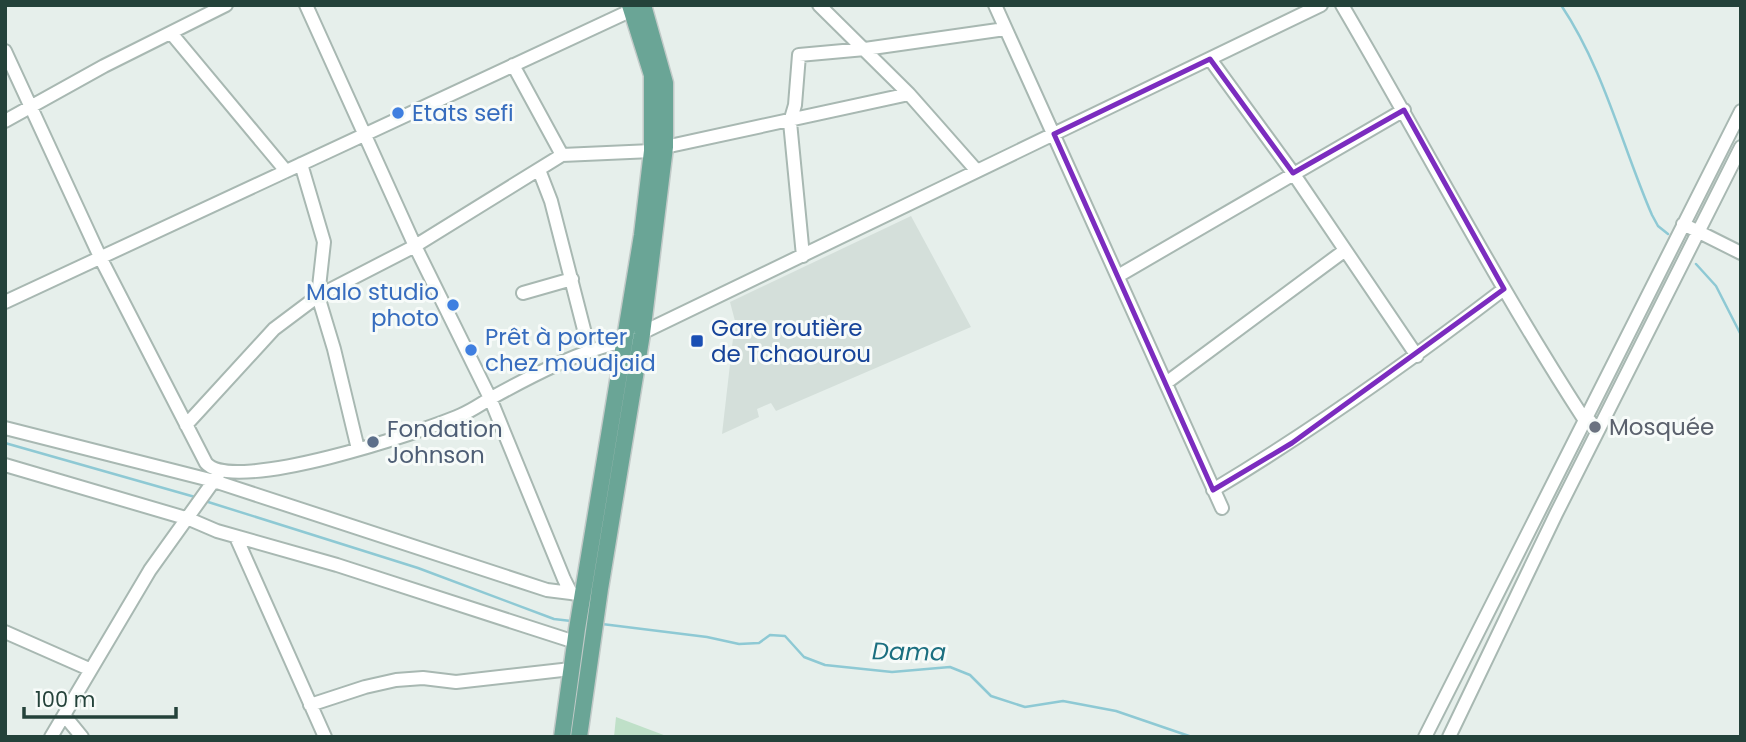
<svg xmlns="http://www.w3.org/2000/svg" width="1746" height="742" viewBox="0 0 1746 742" font-family="Poppins,sans-serif">
<style>
.built{fill:#d4dfda}
.green{fill:#bfe0c8}
.lines{fill:none;stroke-linecap:round;stroke-linejoin:round}
.stream{stroke:#8ec9d4;stroke-width:2.5}
.minor-casing{stroke:#a8b8b2;stroke-width:16}
.major-casing{stroke:#c2cac8;stroke-width:19}
.minor{stroke:#fff;stroke-width:12}
.major{stroke:#6aa596;stroke-width:16}
.marked{fill:none;stroke:#7b2cbf;stroke-width:5;stroke-linejoin:round}
.shop-dot{fill:#3f7fe0;stroke:#f7fbf9;stroke-width:2.5}
.transit-dot{fill:#1a4fb4;stroke:#f7fbf9;stroke-width:2.5}
.worship-dot{fill:#6b7280;stroke:#f7fbf9;stroke-width:2.5}
.service-dot{fill:#5c6f8a;stroke:#f7fbf9;stroke-width:2.5}
.labels{text-anchor:middle;stroke-width:6;stroke-linejoin:round;paint-order:stroke}
.shop-label{font-size:23px;fill:#366cbe;stroke:#f7fbf9;text-anchor:start}
.transit-label{font-size:23px;fill:#164399;stroke:#f7fbf9;text-anchor:start}
.worship-label{font-size:23px;fill:#5b616d;stroke:#f7fbf9;text-anchor:start}
.service-label{font-size:23px;fill:#4e5e75;stroke:#f7fbf9;text-anchor:start}
.water-label{font-size:24px;font-style:italic;fill:#1c6f80;stroke:#f7fbf9}
</style>
<rect width="100%" height="100%" fill="#e6efeb"/>
<path class="built" d="M911,216L971,327L776,411L771,403L757,409L759,417L722,434L735,321L730,302Z"/>
<path class="green" d="M616,717L669,737H614Z"/>
<g class="lines">
<path class="stream" d="M1561,5C1604,69 1622,146 1652,215L1658,226L1668,234
M1696,264L1716,286L1741,335
M5,443L195,497
M205,501L418,568L554,619L571,621
M602,624L707,637L739,644L759,643L770,635L785,636L804,657L825,665L892,672L950,667L970,675L991,696L1025,707L1063,701L1116,711L1192,737"/>
<defs>
<path id="minor" d="M306,5L415,246L490,398L564,579L571,593L583,595
M819,5L909,94L977,171
M995,5L1222,508
M1342,5C1423,143 1497,285 1584,419L1590,421
M171,33L286,171
M5,51L101,259L206,463C233,495 422,432 461,415C473,410 482,403 493,397C535,374 579,351 625,341L1321,5
M1210,59L1293,173L1417,356
M513,65L562,155
M5,121L104,66L226,5
M665,147L909,94
M301,164L324,242L318,296L334,349L358,449
M539,170L551,201L589,349
M1683,224L1741,253
M803,256L790,122L795,105L799,55L865,49L1005,29
M1118,276L1404,110
M523,293L572,279
M5,302L632,10
M1166,383L1344,251
M186,425L274,329L318,296L415,246L562,155L652,151
M5,428L214,481L547,590L571,593
M5,465L189,519L217,531L337,565L575,642
M1213,490C1315,429 1410,361 1504,289
M236,537L325,737
M5,632L89,669
M310,705L365,687L396,680L423,678L456,682L571,669
M64,715L82,737
M51,737L150,570L218,475
M1425,737L1741,111
M1449,737L1556,514L1741,147"/>
<path id="major" d="M562,737L577,629L642,235L652,151V75L630,5
M579,737L600,589L642,334L665,147V83L643,5"/>
</defs>
<use href="#minor" class="minor-casing"/>
<use href="#major" class="major-casing"/>
<use href="#minor" class="minor"/>
<use href="#major" class="major"/>
</g>
<path class="marked" d="M1210,59L1293,173L1404,110L1504,289L1292,443L1213,490L1054,134Z"/>
<g class="shop-dot">
<circle cx="398" cy="113" r="7"/>
<circle cx="453" cy="305" r="7"/>
<circle cx="471" cy="350" r="7"/>
</g>
<rect class="transit-dot" x="690" y="334" width="14" height="14" rx="3.5"/>
<circle class="worship-dot" cx="1595" cy="427" r="7"/>
<circle class="service-dot" cx="373" cy="442" r="7"/>
<g class="labels">
<g class="shop-label">
<text x="412" y="121">Etats sefi</text>
<text x="439" y="300" text-anchor="end">Malo studio<tspan x="439" dy="26">photo</tspan></text>
<text x="485" y="345">Prêt à porter<tspan x="485" dy="26">chez moudjaid</tspan></text>
</g>
<g class="transit-label">
<text x="711" y="336">Gare routière<tspan x="711" dy="26">de Tchaourou</tspan></text>
</g>
<g class="worship-label">
<text x="1609" y="435">Mosquée</text>
</g>
<g class="service-label">
<text x="387" y="437">Fondation<tspan x="387" dy="26">Johnson</tspan></text>
</g>
<g class="water-label">
<text transform="translate(909 652) rotate(1)" y="8">Dama</text>
</g>
</g>
<rect width="1746" height="742" fill="none" stroke="#24423a" stroke-width="14"/>
<path d="M24 707v10h152v-10" fill="none" stroke="#24423a" stroke-width="3.5"/>
<text x="35" y="707" font-size="21" fill="#24423a" stroke="#f7fbf9" stroke-width="5" paint-order="stroke">100 m</text>
</svg>
